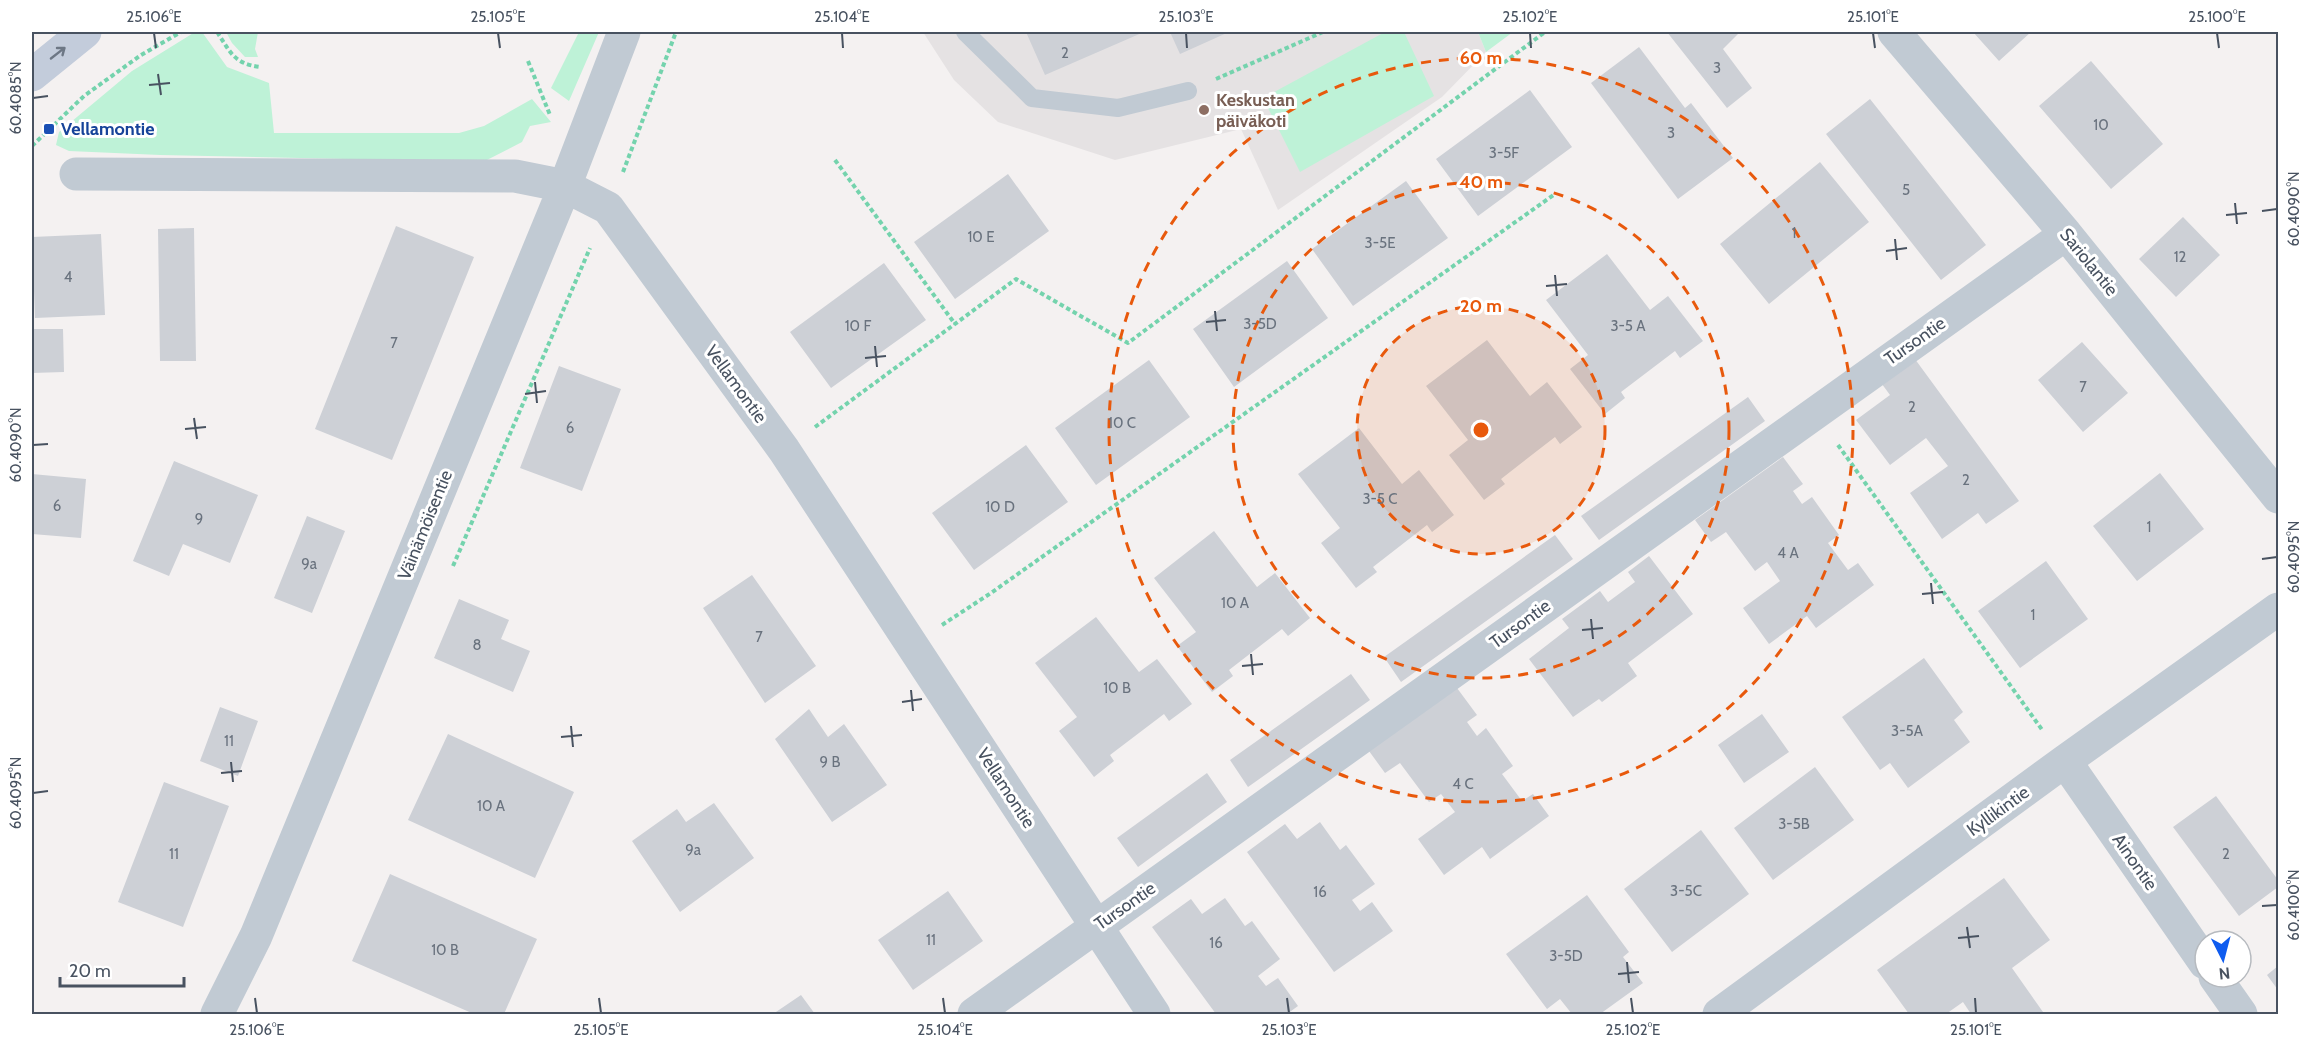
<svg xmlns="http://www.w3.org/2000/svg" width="2310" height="1046" viewBox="0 0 2310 1046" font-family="Cabin,sans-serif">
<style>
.education{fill:#e5e2e3}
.green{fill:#bef2d7}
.building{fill:#cdd0d6}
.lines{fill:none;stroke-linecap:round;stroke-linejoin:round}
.path{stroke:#74d3ad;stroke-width:4;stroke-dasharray:4.5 3;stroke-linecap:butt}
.lane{stroke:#c1cad3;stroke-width:18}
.street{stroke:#c1cad3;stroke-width:33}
.secondary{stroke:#c3ccdb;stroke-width:33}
.oneway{stroke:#6d7785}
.ticks{fill:none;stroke:#485260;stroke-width:2}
.ring{fill:none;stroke:#e8590c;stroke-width:3;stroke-dasharray:10 8}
.education-dot{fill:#8d6e63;stroke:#fff;stroke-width:2}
.transit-dot{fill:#1a4fb4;stroke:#fff;stroke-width:2}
.labels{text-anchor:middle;stroke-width:6;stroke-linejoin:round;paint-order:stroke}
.number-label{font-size:15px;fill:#69727e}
.education-label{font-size:18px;font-weight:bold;fill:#785e54;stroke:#fff;text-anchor:start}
.transit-label{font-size:18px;font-weight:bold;fill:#164399;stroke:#fff;text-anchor:start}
.street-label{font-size:18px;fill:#485260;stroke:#fff}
.centre{fill:#e8590c;stroke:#fff;stroke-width:3}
.ring-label{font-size:18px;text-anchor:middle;font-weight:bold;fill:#e8590c;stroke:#fff;stroke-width:6;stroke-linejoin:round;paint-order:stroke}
.neatline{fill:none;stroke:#485260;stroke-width:2}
.ticks-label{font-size:15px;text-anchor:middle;fill:#485260}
</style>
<rect width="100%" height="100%" fill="#f4f1f1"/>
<path class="education" d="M923,32H1478L1486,52L1442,97L1278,210L1241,129L1115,160L998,122L954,80Z"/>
<path class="green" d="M195,32H202L227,67L269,83L274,133H459L484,126L532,99L551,122L530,126L522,142L483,162L160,155L69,151L56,145L59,132L132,71Z
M226,32H258L255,49L258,57H245L232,43Z
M579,32H599L569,101L551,88Z
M1385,32H1404L1434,96L1300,172L1263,98Z
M1478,32H1513L1486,52Z"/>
<path class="building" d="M1026,32H1144L1045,75Z
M1170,32H1229L1180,54Z
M1667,32H1740L1723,49L1752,88L1727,108Z
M1973,32H2031L1999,61Z
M1639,47L1685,108L1691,103L1733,158L1678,199L1591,83Z
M2091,61L2163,144L2111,189L2039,106Z
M1530,90L1572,147L1478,216L1436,159Z
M1870,99L1986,245L1941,280L1826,134Z
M1820,162L1869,222L1769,304L1720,244Z
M1008,174L1049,231L955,299L914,242Z
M1406,181L1448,238L1353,306L1312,249Z
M2183,217L2220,255L2176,297L2139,259Z
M396,226L474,257L392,460L315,429Z
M194,228L196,361H160L158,229Z
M101,234L105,315L35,318L32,237Z
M1607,254L1650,310L1668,296L1703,341L1680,358L1675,351L1621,392L1625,398L1605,414L1570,369L1588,355L1546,300Z
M1287,261L1328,318L1234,387L1193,329Z
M884,263L926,320L831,388L790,332Z
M32,329H63L64,372L32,373Z
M1487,340L1530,396L1547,382L1582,427L1560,444L1555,437L1501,479L1505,484L1484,500L1449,455L1468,440L1426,386Z
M2082,342L2128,393L2083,432L2038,380Z
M1912,355L2019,501L1986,524L1978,513L1942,539L1910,493L1948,466L1926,438L1890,465L1856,420L1890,395L1879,380Z
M1149,360L1190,417L1096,485L1055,428Z
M559,366L621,389L582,491L520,468Z
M1748,397L1765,421L1599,540L1581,516Z
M1359,428L1402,484L1419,470L1454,515L1432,532L1427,525L1373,567L1377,572L1356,588L1321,543L1340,528L1298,474Z
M1026,445L1068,502L974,570L932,513Z
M1783,457L1803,484L1793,491L1802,504L1812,497L1839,535L1828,543L1848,570L1858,563L1874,585L1816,628L1807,616L1769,644L1743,608L1780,581L1767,562L1755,571L1726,532L1711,542L1695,520Z
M174,461L258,495L230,563L183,544L169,576L133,561Z
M2160,473L2204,529L2137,581L2093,526Z
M32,474L86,479L81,538L32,534Z
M307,516L345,531L312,613L274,598Z
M1214,531L1257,587L1275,573L1310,618L1288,636L1282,629L1229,670L1233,676L1212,692L1177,646L1196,632L1154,578Z
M1555,535L1573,559L1401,682L1384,657Z
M1649,556L1693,614L1628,663L1637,676L1602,702L1599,699L1573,717L1529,659L1569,628L1562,619L1600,591L1608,602L1635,582L1628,572Z
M2046,561L2088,619L2020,668L1978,611Z
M752,575L816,666L765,703L703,608Z
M459,599L509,620L501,639L530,651L513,692L434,658Z
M1096,617L1139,672L1157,659L1192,704L1169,721L1164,714L1110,755L1114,761L1094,777L1059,731L1077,717L1035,663Z
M1924,658L1963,712L1954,720L1970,742L1908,788L1890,763L1880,770L1842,717Z
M1351,674L1370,700L1248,787L1230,760Z
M1457,688L1477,715L1467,722L1477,736L1486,728L1513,766L1502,774L1522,801L1533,794L1549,816L1490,859L1482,847L1444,875L1418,839L1455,812L1441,794L1429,802L1400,763L1385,773L1369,751Z
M220,707L258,721L238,776L200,761Z
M809,709L828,737L844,724L887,785L832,822L775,739Z
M1762,714L1789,752L1744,783L1718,745Z
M448,734L574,792L535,878L408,820Z
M1815,767L1854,820L1773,880L1734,828Z
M1207,773L1227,802L1138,867L1117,838Z
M164,782L229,806L183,927L118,902Z
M2216,796L2278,880V887L2239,916L2173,827Z
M714,803L754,858L680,912L632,841L677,809L686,822Z
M1320,822L1340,850L1346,845L1375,884L1352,900L1360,911L1372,902L1393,931L1334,972L1247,852L1285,824L1297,839Z
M1701,830L1749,894L1672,952L1624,889Z
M390,874L537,939L504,1014H474L352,961Z
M2004,878L2050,940L2012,968L2043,1012L2040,1014H1971L1963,1002L1946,1014H1909L1877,970Z
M948,891L983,941L913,990L878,940Z
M1587,895L1629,952L1623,957L1643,983L1600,1014H1572L1560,999L1547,1009L1506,954Z
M1225,898L1245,926L1252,921L1280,959L1258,976L1266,986L1278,978L1298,1006L1287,1014H1216L1152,927L1191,899L1202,914Z
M2278,966V990L2267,975Z
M801,995L815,1014H773Z"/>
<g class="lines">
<path class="path" d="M217,32C231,53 234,64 261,67
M528,61L550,115
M1216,79L1323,32
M32,146L84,96L141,55L181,32
M835,160L955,324
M623,172L676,32
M815,427L1016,279L1128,343L1545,32
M1838,445L2043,731
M453,566L590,248
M942,625L991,593L1555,194"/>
<path class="lane" d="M965,32L1032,98L1118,108L1188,91"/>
<path class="street" d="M1894,32L2066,234L2278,497
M76,174L515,176L565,186L608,208L784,450L1154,1014
M2065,761L2205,963
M2215,977L2241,1014
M217,1014L256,936L565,186L624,32
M974,1014L2066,234
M1719,1014L2065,761L2278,609"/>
<path class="secondary" d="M32,75L85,32"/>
</g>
<defs><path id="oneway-shaft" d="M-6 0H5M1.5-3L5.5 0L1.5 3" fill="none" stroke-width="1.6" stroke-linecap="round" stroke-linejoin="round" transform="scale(1.5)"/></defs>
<use class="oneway" href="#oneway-shaft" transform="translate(58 53) rotate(-38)"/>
<path class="ticks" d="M154,33L156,48M498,33L500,48M842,33L843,48M1186,33L1187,48M1530,33L1531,48M1873,33L1875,48M2217,33L2219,48M158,74L161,95M149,85L170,83M33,98L48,96M2235,203L2237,224M2262,211L2277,209M2226,215L2247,213M1895,239L1897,260M1886,251L1907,248M1555,275L1557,296M1546,286L1567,284M1215,311L1217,331M1206,322L1226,320M875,346L877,367M865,358L886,356M535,382L537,403M525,394L546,391M194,418L197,439M185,429L206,427M33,445L48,444M2262,559L2277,557M1931,583L1933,604M1922,594L1943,592M1591,619L1593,639M1582,630L1603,628M1251,654L1253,675M1242,666L1263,664M911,690L913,711M902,702L922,699M571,726L573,747M561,737L582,735M231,762L233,782M221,773L242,771M33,793L48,791M2262,906L2277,905M1967,927L1970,948M1958,938L1979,936M1627,962L1629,983M1618,974L1639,972M255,998L257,1013M599,998L601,1013M943,998L945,1013M1287,998L1289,1013M1631,998L1633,1013M1975,998L1976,1013"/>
<circle cx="1481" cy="430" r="124" fill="#e8590c" fill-opacity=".12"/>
<g class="ring">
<circle cx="1481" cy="430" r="124"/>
<circle cx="1481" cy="430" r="248"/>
<circle cx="1481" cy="430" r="372"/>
</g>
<circle class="education-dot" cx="1204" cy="110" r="6"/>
<rect class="transit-dot" x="43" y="123" width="12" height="12" rx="3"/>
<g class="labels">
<g class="number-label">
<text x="1065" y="58">2</text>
<text x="1717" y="73">3</text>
<text x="2101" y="130">10</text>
<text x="1671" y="138">3</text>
<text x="1504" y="158">3-5F</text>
<text x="1906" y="195">5</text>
<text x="1794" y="238">1</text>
<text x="981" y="242">10 E</text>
<text x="1380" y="248">3-5E</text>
<text x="2180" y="262">12</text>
<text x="68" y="282">4</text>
<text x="1260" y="329">3-5D</text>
<text x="858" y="331">10 F</text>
<text x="1628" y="331">3-5 A</text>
<text x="394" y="348">7</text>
<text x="2083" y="392">7</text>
<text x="1912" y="412">2</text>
<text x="1122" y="428">10 C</text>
<text x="570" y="433">6</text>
<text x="1966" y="485">2</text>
<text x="1380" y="504">3-5 C</text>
<text x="57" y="511">6</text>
<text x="1000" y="512">10 D</text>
<text x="199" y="524">9</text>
<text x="2149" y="532">1</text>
<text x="1788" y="558">4 A</text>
<text x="309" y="569">9a</text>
<text x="1235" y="608">10 A</text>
<text x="2033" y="620">1</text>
<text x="759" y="642">7</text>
<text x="477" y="650">8</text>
<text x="1117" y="693">10 B</text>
<text x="1907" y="736">3-5A</text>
<text x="229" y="746">11</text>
<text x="830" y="767">9 B</text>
<text x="1463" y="789">4 C</text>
<text x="491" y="811">10 A</text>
<text x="1794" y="829">3-5B</text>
<text x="693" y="855">9a</text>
<text x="174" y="859">11</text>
<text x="2226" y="859">2</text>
<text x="1686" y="896">3-5C</text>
<text x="1320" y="897">16</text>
<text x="931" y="945">11</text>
<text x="1216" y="948">16</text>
<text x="445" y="955">10 B</text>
<text x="1566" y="961">3-5D</text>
</g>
<g class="education-label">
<text x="1216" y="106">Keskustan<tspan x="1216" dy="21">päiväkoti</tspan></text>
</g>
<g class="transit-label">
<text x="61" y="135">Vellamontie</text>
</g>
<g class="street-label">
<text transform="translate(2089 262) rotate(51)" y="6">Sariolantie</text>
<text transform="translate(1915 341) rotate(-35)" y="6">Tursontie</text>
<text transform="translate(736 384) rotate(54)" y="6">Vellamontie</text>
<text transform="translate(425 525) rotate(-68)" y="6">Väinämöisentie</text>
<text transform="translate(1520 624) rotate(-36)" y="6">Tursontie</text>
<text transform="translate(1006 788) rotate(57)" y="6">Vellamontie</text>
<text transform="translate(1998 811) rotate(-36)" y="6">Kyllikintie</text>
<text transform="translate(2135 862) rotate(55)" y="6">Ainontie</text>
<text transform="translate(1125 906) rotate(-35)" y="6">Tursontie</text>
</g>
</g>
<circle cx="1481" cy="430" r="9" class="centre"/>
<g class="ring-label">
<text x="1481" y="64">60 m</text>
<text x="1481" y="188">40 m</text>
<text x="1481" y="312">20 m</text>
</g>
<rect width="2310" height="1046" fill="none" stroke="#ffffff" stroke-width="66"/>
<g transform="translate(2223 959) rotate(174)"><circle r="28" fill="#ffffff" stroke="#b6babf" stroke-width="1.5"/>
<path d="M0-4.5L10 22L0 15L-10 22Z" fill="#0f5cef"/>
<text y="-9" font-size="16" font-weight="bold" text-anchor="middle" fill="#485260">N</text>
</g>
<path d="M60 977v9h124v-9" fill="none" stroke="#485260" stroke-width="3"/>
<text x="69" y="977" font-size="18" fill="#485260" stroke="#ffffff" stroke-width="4.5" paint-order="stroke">20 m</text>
<rect x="33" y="33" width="2244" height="980" class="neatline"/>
<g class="ticks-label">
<text x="154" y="22">25.106°E</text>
<text x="498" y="22">25.105°E</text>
<text x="842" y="22">25.104°E</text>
<text x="1186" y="22">25.103°E</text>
<text x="1530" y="22">25.102°E</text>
<text x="1873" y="22">25.101°E</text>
<text x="2217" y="22">25.100°E</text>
<text transform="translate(16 98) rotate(-90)" y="5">60.4085°N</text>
<text transform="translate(2294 209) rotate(-90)" y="5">60.4090°N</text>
<text transform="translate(16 445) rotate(-90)" y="5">60.4090°N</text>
<text transform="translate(2294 557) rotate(-90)" y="5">60.4095°N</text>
<text transform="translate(16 793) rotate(-90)" y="5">60.4095°N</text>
<text transform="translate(2294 905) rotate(-90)" y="5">60.4100°N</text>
<text x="257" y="1035">25.106°E</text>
<text x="601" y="1035">25.105°E</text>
<text x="945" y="1035">25.104°E</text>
<text x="1289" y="1035">25.103°E</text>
<text x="1633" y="1035">25.102°E</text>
<text x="1976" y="1035">25.101°E</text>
</g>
</svg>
